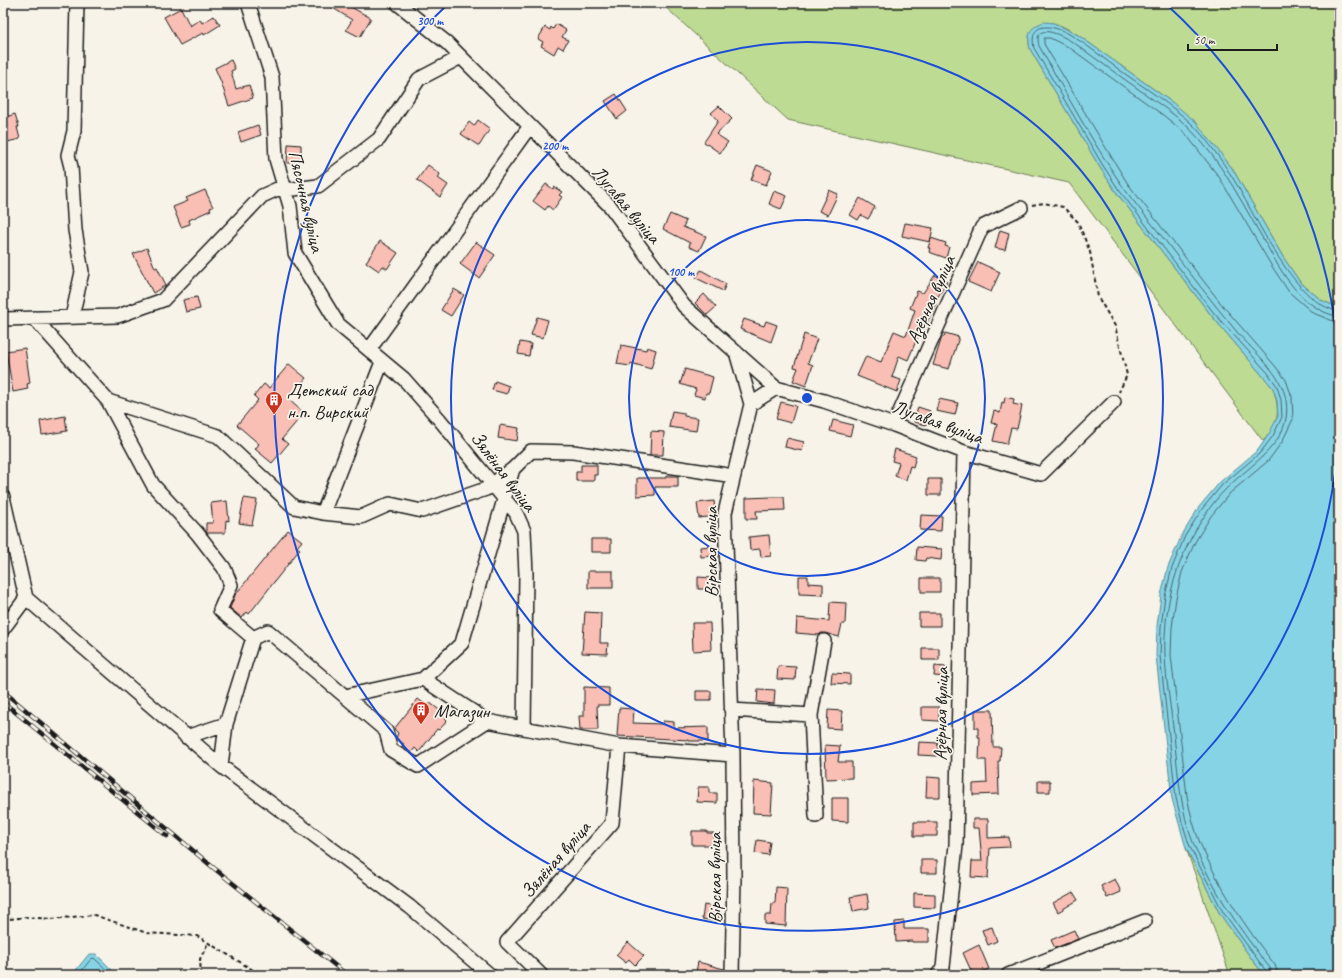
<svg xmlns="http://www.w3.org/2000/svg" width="1342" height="978" viewBox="0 0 1342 978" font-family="Caveat,sans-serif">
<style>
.green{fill:#bddb93;stroke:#6c7c58}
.water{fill:#86d3e5;stroke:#5c8a95}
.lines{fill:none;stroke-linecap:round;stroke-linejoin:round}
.shore{stroke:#46656c;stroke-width:1}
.building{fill:#f9beb4;stroke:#1c1c1c}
.minor-casing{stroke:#1c1c1c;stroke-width:16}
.path{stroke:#1c1c1c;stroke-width:2;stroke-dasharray:4 3;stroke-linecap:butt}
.minor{stroke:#f7f3e8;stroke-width:13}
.rail-casing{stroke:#1c1c1c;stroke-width:4.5}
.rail{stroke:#f7f3e8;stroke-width:3;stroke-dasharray:9;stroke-linecap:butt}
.ring{fill:none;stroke:#1d4ed8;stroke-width:2}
.labels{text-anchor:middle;stroke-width:3.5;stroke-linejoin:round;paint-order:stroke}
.street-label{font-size:19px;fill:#1c1c1c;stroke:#f7f3e8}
.poi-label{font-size:19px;fill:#1c1c1c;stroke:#f7f3e8;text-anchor:start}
.centre{fill:#1d4ed8;stroke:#f7f3e8;stroke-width:2}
.ring-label{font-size:12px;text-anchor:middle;font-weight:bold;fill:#1d4ed8;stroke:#f7f3e8;stroke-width:3.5;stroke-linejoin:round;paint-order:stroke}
</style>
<rect width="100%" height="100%" fill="#f7f3e8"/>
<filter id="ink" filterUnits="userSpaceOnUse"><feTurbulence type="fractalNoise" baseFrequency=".025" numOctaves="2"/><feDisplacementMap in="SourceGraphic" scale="8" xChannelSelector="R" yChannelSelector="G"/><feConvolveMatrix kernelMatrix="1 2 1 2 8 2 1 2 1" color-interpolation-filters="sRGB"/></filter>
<g filter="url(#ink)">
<path class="green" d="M661,3H1339V308L1321,300L1300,282L1283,257L1232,168L1214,145L1173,103L1078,35C1065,27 1046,15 1033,29C1027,35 1029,42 1030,49L1099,166L1116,192L1211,315L1273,388C1280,410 1280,423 1263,441L1069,183L788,120Z
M1186,848L1220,914L1251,958L1264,975H1230Z"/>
<path class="water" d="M1044,22L1054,23L1078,35L1173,103L1196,122L1232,168L1283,257L1300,282L1321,300L1339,308V975H1264L1251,958L1220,914L1186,848L1172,799L1156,656L1157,626L1161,595L1168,567L1182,535L1199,507L1220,482L1258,450L1269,434L1278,416L1277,401L1273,388L1211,315L1116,192L1099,166L1030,49C1027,35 1029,27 1044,22Z
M89,954H96L117,975H81L76,970Z"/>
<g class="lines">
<path class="shore" d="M83,975V969L91,959L94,958L112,975
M1267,975L1266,971L1223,912L1190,847L1182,822L1176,798L1160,656L1161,627L1165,596L1172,568L1185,536L1202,509L1222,485L1260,453L1273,436L1282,417L1281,400L1277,386L1268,373L1214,313L1119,190L1102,164L1034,48C1028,20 1053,25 1069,34C1088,45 1104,59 1121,71C1145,88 1170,104 1192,124C1205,137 1217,154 1227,169C1252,205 1292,306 1339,311
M1272,975L1270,968C1240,931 1213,890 1194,845C1180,811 1178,772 1174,735C1171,709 1166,682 1165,655C1163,605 1177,555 1206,514C1211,505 1219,496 1226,489C1251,463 1293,443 1286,400C1282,374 1254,352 1237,332C1212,302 1188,271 1164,239C1150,221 1134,203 1121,184C1091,140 1066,93 1039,46C1032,18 1067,38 1077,45C1099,61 1121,77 1144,93C1159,104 1176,115 1189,128C1222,161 1243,205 1266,244C1274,259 1283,275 1294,288C1304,300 1322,315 1339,316
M1278,975L1275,965C1245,927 1219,887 1200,843C1194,828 1190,812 1187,796L1171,655L1172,627L1176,598L1182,572L1195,542L1211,516L1230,493L1268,461L1282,442L1293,419L1292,397L1286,380L1276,367L1223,306L1128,184L1112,158L1044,44V38H1050L1070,48L1163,115L1185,133L1219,177L1271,265L1289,292L1313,313L1333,321L1339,322"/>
</g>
<path class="building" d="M325,3H351L349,6L371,18L360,37L346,30L352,20Z
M181,8L190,26L200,19L202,23L214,16L220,25L204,35L203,33L180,45L164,17Z
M556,24L566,30L562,37L568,40L563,49L558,46L554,54L541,46L543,42L538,39L545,27L550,30L551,27L553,29Z
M231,60L235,69L231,71L236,89L249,85L253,98L229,106L221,82L215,68Z
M616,94L627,111L617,119L605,101Z
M719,106L732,119L716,134L728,142L720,153L704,142L718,121L711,113Z
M15,114L19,127H17L20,139L3,143V118Z
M478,120L490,129L479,146L461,134L469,122L474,126Z
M258,125L261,135L241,142L238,132Z
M288,144L301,145V160H297V163H287Z
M428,165L440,174L438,178L448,185L440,197L417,180Z
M757,165L772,171L766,185L751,180Z
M546,184L553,189L554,187L562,192L559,195L562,197L553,210L548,206L545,210L533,201Z
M205,190L213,207L210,208L211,210L189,220L190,224L181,227L173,207L188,201L186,198Z
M829,190L838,194L828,215L819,211Z
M774,191L787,196L781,209L769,204Z
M860,198L875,207L868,219L861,215L858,220L850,215Z
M670,214L686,221L683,227L706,236L699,251L689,247L690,243L663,229Z
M905,223L933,228L930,242L902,236Z
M1000,230L1009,233L1005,250L995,248Z
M931,238L946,243L945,246L949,247L946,258L929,252L930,248H928Z
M380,241L398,253L387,269L383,266L379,271L366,262Z
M476,242L495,255L479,278L460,264Z
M147,248L155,268L157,267L166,285L153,293L133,254Z
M978,262L1000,272L991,292L968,282Z
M701,270L726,284L723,291L696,278Z
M935,275L947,282L934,303H936L924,330L921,329L908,360L899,356L892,377L901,380L897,392L857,376L866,356L881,362L894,331L906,336L915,310L910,308L917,291L923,293Z
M454,289L464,295L451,316L441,310Z
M704,294L716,307L707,315L695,303Z
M197,297L200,309L186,312L183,300Z
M537,317L548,320L543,338L531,335Z
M744,319L764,326L766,321L777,325L771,342L740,329Z
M945,333L959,337L949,369L933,365L941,340L942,337H944Z
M804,334L817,339L808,363L813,365L806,386L793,381L798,368L794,367Z
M520,342L531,344L529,356L518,354Z
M621,345L646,350L647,347L656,350L651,369L631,363L630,366L617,364Z
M25,348L30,383L27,384L28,389L13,392L6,351Z
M289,364L306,378L288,399L304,413L282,439L288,444L272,463L255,449L259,444L237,425L258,400L254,396L264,384L269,388Z
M685,369L713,377L709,393H706L705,398L694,395L696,389L680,384Z
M495,381L509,386L507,394L492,390Z
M1005,397L1014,399L1013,404L1022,406L1017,429L1011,428L1007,444L993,441L997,424L991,423L994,411L1000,413L1002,402L1004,403Z
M939,399L958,403L955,415L936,411Z
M781,402L796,406L791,423L776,419Z
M918,407L930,411L926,425L914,422Z
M672,411L684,413V416L698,418L696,431L669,427Z
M65,416L67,431L42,435L40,421Z
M833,420L853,425L850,436L830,431Z
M500,425L519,428L517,441L498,438Z
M651,431L664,432L663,455H650Z
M787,438L804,442L802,451L785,447Z
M895,449L916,456L913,467L910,466L906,480L895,476L899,463L892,461Z
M581,465H597V475H594V481H576V472H581Z
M666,476H678V487H655V495L637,496V478H666Z
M928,479H941V495H928Z
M772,497H784L785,510L756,511L757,519H746V498Z
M244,498L257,500L252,525L239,523Z
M227,501L229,521L226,520L225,533H207L206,531V523H213L211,503Z
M714,501L716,516L699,518L697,503Z
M921,515L942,516L941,531L920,530Z
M288,530L302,541L297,547L300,549L249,614L247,612L242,618L230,608L235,595Z
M769,535L771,556L761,557L760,549L750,550L749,537Z
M591,539H611V552H591Z
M713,546V556L701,557L700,547Z
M917,547L942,549L941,560L926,558L925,561L916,560Z
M588,571H613V588H588Z
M799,576H808V583L823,584V595L799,594Z
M698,577L712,578L711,589H698Z
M921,578H940V592H921Z
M830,602L846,603L845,624H842L839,637L825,633H821L819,635L796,633L797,618L829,621Z
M585,612L601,613L600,643H608L607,654L582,653Z
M919,613H940V626H919Z
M692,623H710L711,650L693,651Z
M922,648H939V660H922Z
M778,666L796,667L795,680L777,679Z
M935,666L946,667L945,677L934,676Z
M832,673L850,674V684L831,683Z
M584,687L609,688V705H597L598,730H580L579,716H584Z
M758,689L775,690L774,704L757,702Z
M696,691H711V700H696Z
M418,699L426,705L429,702L447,716L445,719L447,721L439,730L437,729L419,752L415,748L411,753L401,747L404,744L396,738L398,733L394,729Z
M922,707H939V721L922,720Z
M619,708L634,709L633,723L663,724V721L674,722V728L708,727V741H689V740L617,736Z
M828,710L842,711L841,729L827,728Z
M975,710H992L993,747H1001L1000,761H998L999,794L973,795V784L987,783L986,760H979L980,737H978V728H975Z
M919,742L938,743L937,756L918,755Z
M825,745L840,746L838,762H852V778L826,779Z
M927,777L940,778V797H926Z
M754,781L773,783L771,814L753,813Z
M1038,781H1050V792H1038Z
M698,787H709V793H717V803L697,802Z
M832,798H848V822L832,821Z
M973,819H988V838L1009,837L1010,847L990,848L988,878L971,877L972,861H982L979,828H973Z
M914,822H937V836H914Z
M692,831H707V833H714V845H692Z
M757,840L770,842L768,855L755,853Z
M921,860H937V873H921Z
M1115,879L1121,892L1107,898L1101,886Z
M776,887L787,888L786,926L765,924V915H771L772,903H775Z
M1073,892L1078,900L1058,912L1053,903Z
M914,893L935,894V908L914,907Z
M867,894L869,908L853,911L850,897Z
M704,905L720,908L718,922L702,919Z
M904,921V929H929V942H912V941L896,942L895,922Z
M992,927L997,941L988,945L982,930Z
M1074,930L1078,939L1055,948L1051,940Z
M628,942L644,956L635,965L629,959L626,963L616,955Z
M979,945L989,969L973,975L963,953Z
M698,962L724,969V975H705L696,972Z"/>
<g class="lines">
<defs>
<path id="minor" d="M248,3L272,77L276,159L290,206L295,253L338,324L404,379L440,420L516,513L524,531L526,574L524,728
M397,3L447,43L610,206L684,306L776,388L824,401L894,425L964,452L1041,474L1114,402
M285,190L318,186L379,139L419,79L461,57
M72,317L82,272L75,230L71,167L68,155L74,131L77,3
M34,318L108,401L218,436L294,507L323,513L361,517L390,504L422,511L486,489L513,469L531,451L573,452L734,476
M3,319L118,316L163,300L262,196L284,186
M369,350L530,126
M736,352L751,404
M108,401L153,485L197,533L224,568L231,585L220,610L253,638
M894,425L982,227L1021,208
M3,497L26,598
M323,513L382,362
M26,598L221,766L410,907L490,975
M3,629L26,598
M423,679L462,643L513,469
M345,696L423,679L487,721L619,746L733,755
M731,710L811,715L816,816
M811,715L824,641
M226,724L253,638L268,631L386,731L391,750L418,766L487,721
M186,737L226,724L221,766
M541,975L507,942L612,823L619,746
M732,975L734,877L733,755L725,513L751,404L776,388
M938,975L943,967L956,845L964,452
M1008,975L1145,921"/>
</defs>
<use href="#minor" class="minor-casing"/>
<path class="path" d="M1032,205L1044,203L1063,207L1078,222L1090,252L1098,297L1115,326L1127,375L1119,392
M3,920L26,917L51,919L94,915L147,933L197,936L253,970L278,975
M201,975L200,959L208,943"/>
<use href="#minor" class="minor"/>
<defs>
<path id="rail" d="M3,691L215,869L347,975
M3,702L167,836"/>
</defs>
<use href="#rail" class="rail-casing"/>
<use href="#rail" class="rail"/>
</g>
</g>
<g class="ring">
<circle cx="807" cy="398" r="178"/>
<circle cx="807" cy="398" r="356"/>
<path d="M1339 435A533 533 0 1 1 447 5M1167 5A533 533 0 0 1 1339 361"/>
</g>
<defs>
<symbol id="building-pin" viewBox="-11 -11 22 30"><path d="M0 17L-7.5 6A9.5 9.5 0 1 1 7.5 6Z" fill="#c8321e" stroke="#f7f3e8"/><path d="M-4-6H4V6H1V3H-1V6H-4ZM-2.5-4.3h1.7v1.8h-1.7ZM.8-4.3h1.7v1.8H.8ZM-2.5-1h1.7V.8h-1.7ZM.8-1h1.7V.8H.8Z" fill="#fff"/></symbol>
</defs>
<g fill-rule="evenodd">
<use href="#building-pin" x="264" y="390" width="20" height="27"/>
<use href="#building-pin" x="411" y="700" width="20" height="27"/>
</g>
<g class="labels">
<g class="street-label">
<text transform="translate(307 201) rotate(77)" y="7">Пясочная вуліца</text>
<text transform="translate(627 204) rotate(50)" y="7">Лугавая вуліца</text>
<text transform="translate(930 299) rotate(-66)" y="7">Азёрная вуліца</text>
<text transform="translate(938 421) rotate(20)" y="7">Лугавая вуліца</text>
<text transform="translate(504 471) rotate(53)" y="7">Зялёная вуліца</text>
<text transform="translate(710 552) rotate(-90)" y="7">Вірская вуліца</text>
<text transform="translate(940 714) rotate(-89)" y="7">Азёрная вуліца</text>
<text transform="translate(555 859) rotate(-49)" y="7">Зялёная вуліца</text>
<text transform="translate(714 878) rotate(-90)" y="7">Вірская вуліца</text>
</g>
<g class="poi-label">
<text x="287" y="396">Детский сад<tspan x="287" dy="22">н.п. Вирский</tspan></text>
<text x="434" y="717">Магазин</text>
</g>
</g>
<circle cx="807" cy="398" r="6" class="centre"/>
<g class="ring-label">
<text x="430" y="25">300 m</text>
<text x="555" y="150">200 m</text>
<text x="681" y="276">100 m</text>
</g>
<rect width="1342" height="978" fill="none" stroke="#f7f3e8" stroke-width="16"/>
<rect x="8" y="8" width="1326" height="962" fill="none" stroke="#1c1c1c" stroke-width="1.5" filter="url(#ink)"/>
<path d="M1188 44v6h89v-6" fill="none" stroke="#1c1c1c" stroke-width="2"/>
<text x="1194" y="44" font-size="12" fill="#1c1c1c" stroke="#f7f3e8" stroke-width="3" paint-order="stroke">50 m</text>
</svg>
